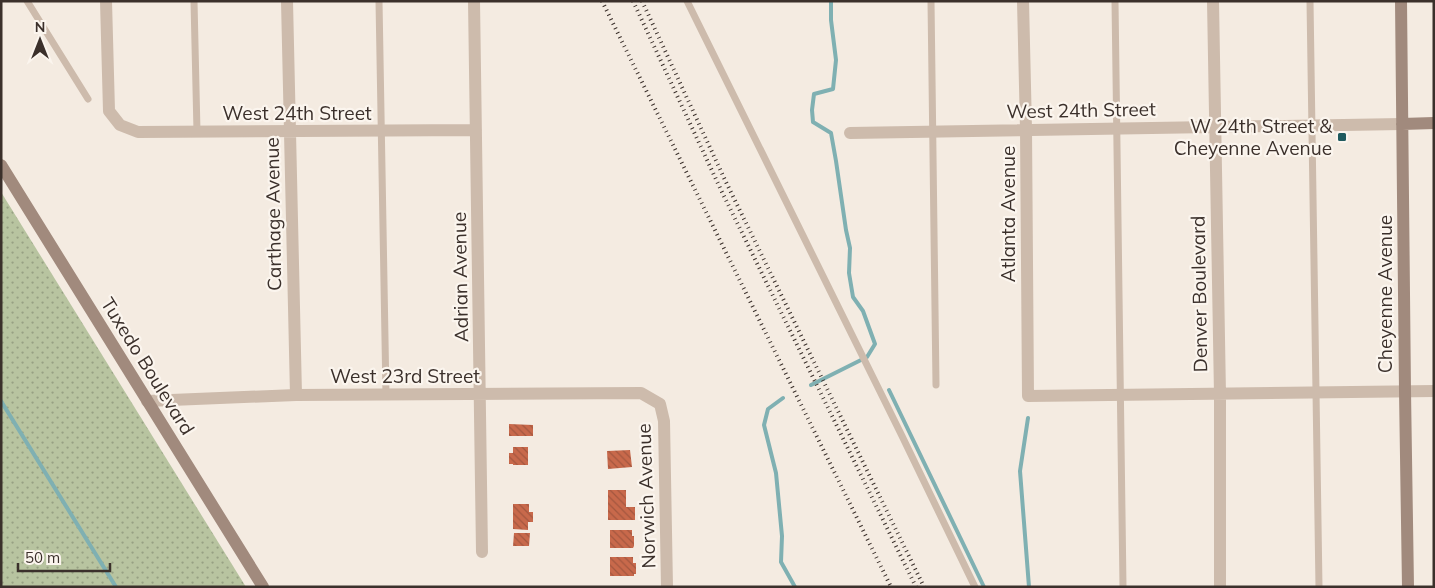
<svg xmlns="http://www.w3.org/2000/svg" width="1435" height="588" viewBox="0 0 1435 588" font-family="Mulish,sans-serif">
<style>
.grass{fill:url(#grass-dots)}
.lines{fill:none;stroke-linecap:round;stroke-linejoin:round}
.stream{stroke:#7fb0b2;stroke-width:4}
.building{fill:url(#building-back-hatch)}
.lane{stroke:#cdbbac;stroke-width:7}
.street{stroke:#cdbbac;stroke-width:12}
.secondary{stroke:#a18a7d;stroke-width:12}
.rail{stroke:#3b302b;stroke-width:4;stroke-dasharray:1 4;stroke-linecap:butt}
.poi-dot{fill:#1f5a5e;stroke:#fbf5ee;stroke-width:2}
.labels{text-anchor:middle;stroke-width:4.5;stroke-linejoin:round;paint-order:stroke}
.street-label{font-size:19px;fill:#3b302b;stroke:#fbf5ee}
.poi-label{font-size:19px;fill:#3b302b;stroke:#fbf5ee;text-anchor:end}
</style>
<defs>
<pattern id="grass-dots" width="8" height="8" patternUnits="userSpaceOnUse" patternTransform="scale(1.25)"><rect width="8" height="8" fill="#b8c4a0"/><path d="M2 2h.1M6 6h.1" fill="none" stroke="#97a083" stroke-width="1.8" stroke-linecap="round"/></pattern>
<pattern id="building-back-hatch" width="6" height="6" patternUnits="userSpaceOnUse" patternTransform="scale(1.25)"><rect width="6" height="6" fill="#c8694b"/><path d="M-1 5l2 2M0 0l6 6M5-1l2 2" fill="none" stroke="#a4573f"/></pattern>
</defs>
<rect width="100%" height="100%" fill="#f4ebe1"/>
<path class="grass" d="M1,192L246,587H1Z"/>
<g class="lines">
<path class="stream" d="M811,385L867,357L875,344L863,311L853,297L849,273L850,248L846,230L836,161L831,133L813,122L812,110L814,94L833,89L836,60L831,20V1
M889,390L984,587
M783,398L768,409L764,425L776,473L782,536L781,562L795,587
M1,401L116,587
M1028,418L1020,471L1029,587"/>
</g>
<path class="building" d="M509,424L533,425V436H509Z
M513,447H528V465H513V464H509V453H513Z
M630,450L632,467L608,469L607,451Z
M608,490H626V507H635V520H608Z
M513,504H529V512H533V522H528V530L513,529Z
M610,530H632V536H634V546L633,548H610Z
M514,533H530L529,546H513Z
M610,557H633V563H636V574H634V576H610Z"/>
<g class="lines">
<path class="lane" d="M27,1L88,99
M194,1L197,132
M379,1L386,395
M687,1L902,436L975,587
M931,1L936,385
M1115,1C1119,196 1119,392 1123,587
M1310,1L1319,587"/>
<path class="street" d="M106,1L109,111L120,125L138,132L476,130
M287,1L296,395
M474,1L482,552
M1023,1L1026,129L1028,396L1434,391
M1213,1L1220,394V587
M850,133L1402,124
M147,401L296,395L641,393L660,404L664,421L667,587"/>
<path class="secondary" d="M1401,1L1405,391L1408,587
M1402,124L1434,123
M1,165L263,587"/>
<path class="rail" d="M602,1L891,587
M633,1L721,190L916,587
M642,1L725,180L924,587"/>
</g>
<rect class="poi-dot" x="1337" y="132" width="10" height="10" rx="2.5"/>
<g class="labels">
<g class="street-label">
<text transform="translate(1081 110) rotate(-1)" y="7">West 24th Street</text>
<text x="297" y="120">West 24th Street</text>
<text transform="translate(273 214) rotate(-91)" y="7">Carthage Avenue</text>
<text transform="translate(1008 214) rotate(-90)" y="7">Atlanta Avenue</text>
<text transform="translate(460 277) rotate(-91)" y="7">Adrian Avenue</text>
<text transform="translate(1199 294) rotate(-91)" y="7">Denver Boulevard</text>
<text transform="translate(1385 294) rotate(-90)" y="7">Cheyenne Avenue</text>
<text transform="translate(148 366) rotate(58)" y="7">Tuxedo Boulevard</text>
<text x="405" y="383">West 23rd Street</text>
<text transform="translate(646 496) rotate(-92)" y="7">Norwich Avenue</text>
</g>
<g class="poi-label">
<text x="1332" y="133">W 24th Street &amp;<tspan x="1332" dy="22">Cheyenne Avenue</tspan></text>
</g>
</g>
<rect width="1435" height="588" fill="none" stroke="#3b302b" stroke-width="5"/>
<g transform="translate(40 40)" stroke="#fbf5ee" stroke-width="4" paint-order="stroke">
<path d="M0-4L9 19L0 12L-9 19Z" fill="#3b302b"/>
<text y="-8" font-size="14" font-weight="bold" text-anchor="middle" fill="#3b302b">N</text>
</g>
<path d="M18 563v8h92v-8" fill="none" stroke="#3b302b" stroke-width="2.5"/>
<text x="25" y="563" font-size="15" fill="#3b302b" stroke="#fbf5ee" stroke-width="4" paint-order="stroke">50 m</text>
</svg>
